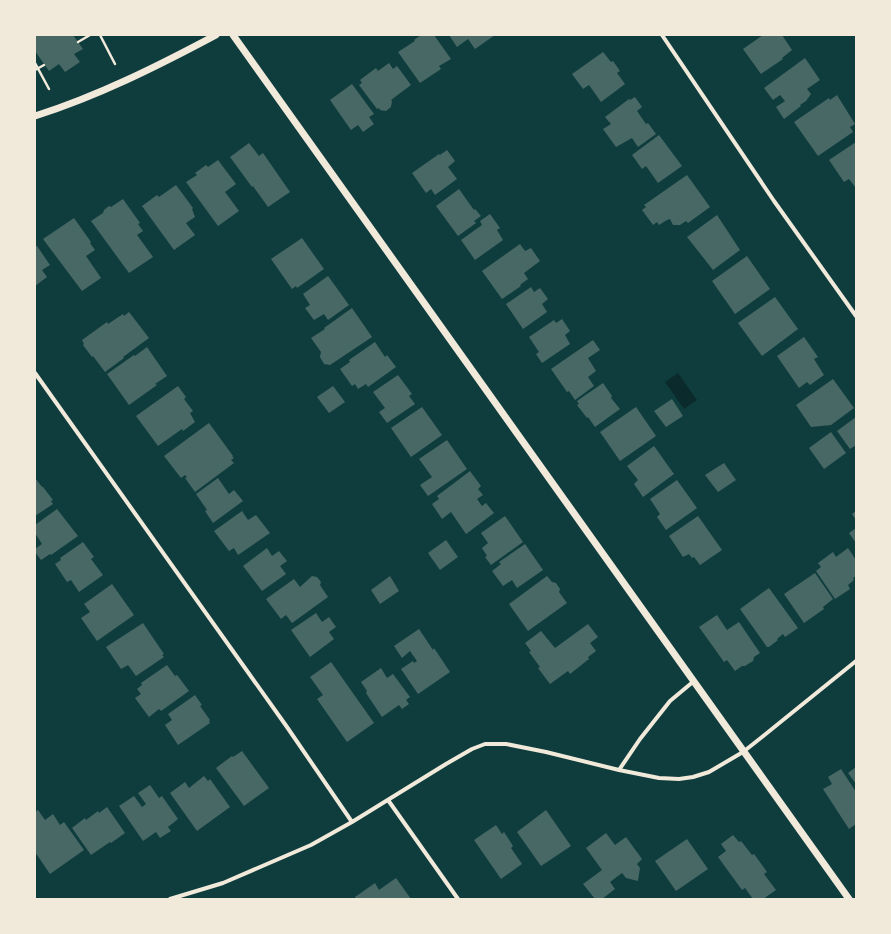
<svg xmlns="http://www.w3.org/2000/svg" width="891" height="934" viewBox="0 0 891 934" font-family="'IBM Plex Serif',serif">
<style>
.water{fill:#0a2a2b}
.building{fill:#486865}
.lines{fill:none;stroke-linecap:round;stroke-linejoin:round}
.path{stroke:#f1e9da;stroke-width:2.5}
.minor{stroke:#f1e9da;stroke-width:4}
.tertiary{stroke:#f1e9da;stroke-width:7}
</style>
<rect width="100%" height="100%" fill="#0f3d3e"/>
<path class="water" d="M678,373L697,400L684,409L665,382Z"/>
<path class="building" d="M35,35H73L83,49L74,54L80,62L65,72L59,64L49,71L35,51Z
M421,35H434L451,59L439,66L441,69L420,83L398,52L415,41L414,40Z
M449,35H495L475,49L468,39L457,47Z
M763,35H782L792,50L782,58L783,59L761,74L743,49Z
M603,52L611,62L613,61L620,71L617,73L625,84L601,102L589,85L583,89L572,74Z
M805,58L820,80L807,89L811,94L806,101L800,105L801,106L784,119L776,107L785,101L780,95L773,100L764,88Z
M389,63L393,69L397,66L411,85L391,100L392,101L391,107L386,111L380,110L379,108L377,109L359,85L362,83L360,80L376,68L378,71Z
M352,84L374,114L369,117L374,124L363,132L358,125L351,130L330,100Z
M837,95L855,124L850,127L853,132L818,156L794,122L829,98L830,100Z
M635,97L642,107L637,111L646,124L648,123L656,134L638,147L632,138L616,147L603,129L611,124L605,117L629,99L630,100Z
M659,135L682,166L658,183L646,166L642,169L632,155Z
M856,142V188L849,179L844,182L829,160Z
M249,143L259,156L263,153L290,192L268,207L253,186L252,187L230,157Z
M447,150L455,161L448,167L457,179L435,195L431,189L426,193L412,173L439,154L440,155Z
M218,160L236,184L225,192L239,211L218,226L186,182L197,175L195,173L206,165L208,167Z
M687,175L710,207L688,223L686,221L680,225H673L670,219L667,220L659,225L657,222L653,225L642,210L646,207L644,205Z
M176,185L193,208L192,209L195,217L186,223L195,235L174,250L142,206L157,195L159,197Z
M459,189L474,210L475,209L481,216L474,221L476,223L458,236L436,206Z
M123,199L140,223L138,224L143,231L137,235L153,257L129,273L91,221L103,213L104,210L109,206L111,207Z
M490,214L500,228L497,230L503,240L475,260L461,240L482,225L480,221Z
M717,215L740,250L713,270L687,237Z
M74,218L91,242L90,243L95,250L86,256L101,278L82,291L43,239Z
M302,238L324,269L297,288L296,286L292,289L271,259Z
M520,244L525,251L531,248L540,261L524,273L528,279L520,285L521,286L502,299L482,271Z
M35,246H37L50,265L42,270L47,277L35,286Z
M747,256L770,289L735,314L712,281Z
M328,276L349,305L328,320L324,314L314,320L305,308L310,305L303,294Z
M531,287L534,292L540,288L548,299L542,304L547,312L523,329L506,304Z
M775,297L798,329L762,356L738,323Z
M352,308L372,337L330,365L324,364L320,357L321,352L311,338L325,329L324,328Z
M129,312L149,338L123,357L124,358L105,372L93,356L92,357L83,345L84,344L82,340L107,322L108,324L123,314L124,316Z
M562,319L570,331L565,335L570,344L542,363L536,354L539,352L529,337L554,320L556,323Z
M804,337L818,357L814,359L824,375L810,385L807,382L799,388L777,356Z
M593,340L600,350L588,358L596,371L588,377L594,386L575,400L569,391L567,392L551,369Z
M375,342L385,357L387,355L396,367L368,387L366,384L358,389L355,384L352,386L340,369L350,362L349,360Z
M147,347L167,376L155,384L157,385L129,405L107,374L134,355L135,356Z
M398,375L412,394L409,396L415,404L387,423L379,412L385,408L373,392Z
M833,379L854,408L831,425L811,427L796,405Z
M603,383L612,396L611,398L620,409L595,427L588,417L587,418L577,405L579,404L577,401Z
M178,386L186,397L184,399L193,411L190,413L195,422L183,431L182,429L158,446L136,416Z
M333,386L345,402L329,413L317,397Z
M672,399L683,416L666,427L654,411Z
M422,407L442,435L411,457L391,428Z
M636,407L656,436L620,461L600,432Z
M856,417V445L850,449L837,431Z
M209,423L233,456H232L234,458L231,460L234,463L195,492L185,478L187,477L185,475L181,478L164,456Z
M831,432L846,453L824,469L809,448Z
M447,440L467,469L428,496L420,485L432,477L419,459Z
M654,446L674,474L643,497L634,484L638,480L627,466Z
M724,463L736,480L718,492L705,475Z
M470,471L481,486L478,489L483,495L477,499L482,506L486,503L494,513L466,534L451,512L442,519L432,504L439,499L437,496Z
M35,478L42,487H43L53,500L51,501L53,504L35,516Z
M218,478L229,494L234,490L243,501L213,523L205,511L207,510L196,494Z
M677,480L697,508L666,530L657,517L660,514L650,499Z
M57,509L78,536L51,555L50,554L41,560L35,552V549L42,544L35,533V525Z
M242,511L248,520L256,515L270,533L238,555L234,548L229,551L214,531Z
M856,511V520L852,514Z
M505,516L523,542L491,565L485,557L487,556L482,548L488,543L481,533Z
M698,516L722,550L700,565L694,557L692,558L689,554L683,557L669,536Z
M856,528V543L849,533Z
M446,540L458,557L440,570L428,553Z
M83,542L94,557L91,559L103,575L79,592L71,580L67,582L55,564L61,560L60,558Z
M525,544L543,570L517,588L512,580L503,586L492,571L501,564L499,562Z
M267,548L272,556L279,551L287,561L280,566L286,574L262,591L243,566Z
M848,548L856,560V576L853,578L854,580L848,585L850,589L835,599L816,571L821,567L818,563L833,552L836,557Z
M815,573L833,599L823,607L824,609L804,623L784,594Z
M312,576L317,577L321,582L320,585L328,597L292,623L286,615L281,619L266,599L294,579L300,587Z
M390,576L399,591L380,604L371,590Z
M547,576L552,582L556,583L560,589L559,592L567,603L528,631L509,604Z
M112,584L134,615L97,641L81,618L90,612L84,604Z
M769,588L798,628L785,637L783,634L777,639L778,640L769,647H767L740,609Z
M316,613L322,622L329,617L336,627L329,632L334,639L310,657L291,630Z
M717,615L727,630L739,622L760,653L754,657L753,661L745,666H742L735,671L727,660L724,662L699,627Z
M143,623L164,654L162,655L164,657L136,676L128,665L121,669L106,647Z
M588,624L598,637L590,643L596,651L588,657L589,659L570,674L568,671L550,684L538,668L540,667L529,652L531,651L525,643L541,631L555,648Z
M419,629L433,650L434,648L450,672L418,694L401,669L413,661L414,663L417,661L410,651L402,658L394,646Z
M331,662L374,723L347,742L317,699L323,695L310,677Z
M167,665L175,676L177,675L189,691L161,711L159,709L149,717L135,698L141,694L137,689L142,685L141,683Z
M381,668L387,678L393,674L410,697L406,700L409,704L402,709L399,705L382,717L366,693L367,691L361,682Z
M195,695L202,705L200,706L210,720L209,721L210,723L178,745L165,725L172,720L168,714Z
M242,751L269,788L244,806L216,768L232,756L233,757Z
M856,767V784L848,773Z
M841,769L856,792V824L849,829L823,789L832,784L828,777Z
M204,776L208,781L210,779L230,807L197,831L170,793L185,782L189,788Z
M150,785L159,798L162,796L178,819L168,827L171,831L160,838L156,832L143,841L119,806L134,796L142,807L146,804L138,793Z
M107,807L125,833L111,843L110,842L91,855L72,828L85,818L86,820L98,811L99,813Z
M38,810L45,820L53,814L60,825L64,822L84,850L50,874L35,852V812Z
M546,810L571,846L541,866L517,832Z
M496,825L502,834L504,832L513,846L511,848L522,864L501,879L474,840Z
M606,833L615,845L626,837L642,859L637,864L640,868L638,881L626,878L622,873L610,882L615,889L602,899H595L583,884L602,870L586,848Z
M733,835L739,842L741,841L752,855L754,854L767,872L764,874L776,890L763,899H753L745,888L742,890L718,857L726,851L721,844Z
M687,839L708,869L676,891L655,861Z
M396,878L411,899H356L355,897L375,883L379,890Z"/>
<g class="lines">
<path class="path" d="M100,35L115,64
M78,42L90,35
M35,63L49,89
M35,70L44,65"/>
<path class="minor" d="M662,35L774,201L856,316
M35,373L287,727L352,822
M619,770L640,739L670,701L694,681
M388,800L458,899
M170,899L223,883L311,845L352,822L446,764L472,749L485,744H506L546,752L619,770L659,778L679,779L693,777L709,772L743,752L762,737L856,661"/>
<path class="tertiary" d="M233,35L849,899
M35,116C98,96 158,66 216,35"/>
</g>
<rect width="891" height="934" fill="none" stroke="#f1e9da" stroke-width="72"/>
</svg>
